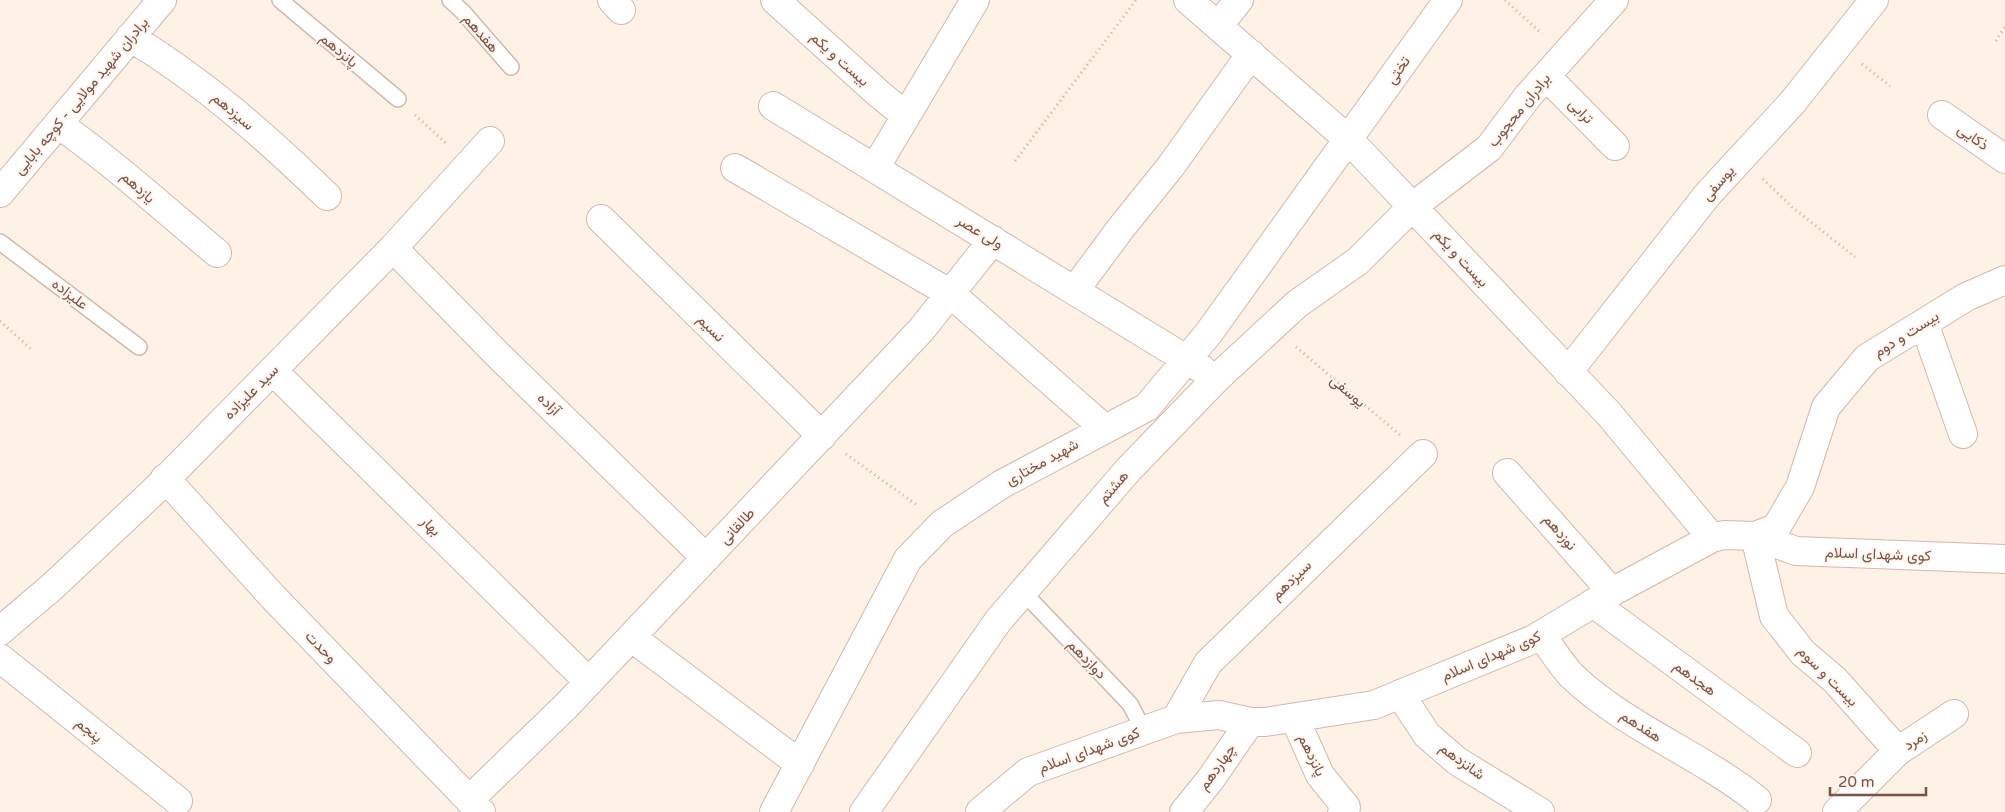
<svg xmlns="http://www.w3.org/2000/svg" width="2005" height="812" viewBox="0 0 2005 812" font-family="'Varela Round',Vazirmatn,sans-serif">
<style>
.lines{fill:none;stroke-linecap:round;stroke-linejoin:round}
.service-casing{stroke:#d4b8ac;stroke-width:18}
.minor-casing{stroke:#d4b8ac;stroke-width:30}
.secondary-casing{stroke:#d7b7aa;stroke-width:30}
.path{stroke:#dbac9d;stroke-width:3;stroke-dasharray:1 4;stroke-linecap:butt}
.service{stroke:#fff;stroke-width:15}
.minor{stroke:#fff;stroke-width:28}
.secondary{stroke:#fff;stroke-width:28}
.labels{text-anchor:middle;stroke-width:4;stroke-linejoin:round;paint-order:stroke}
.street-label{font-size:15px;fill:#7a5248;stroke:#fff5ed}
</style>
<rect width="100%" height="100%" fill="#fef1e5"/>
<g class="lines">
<defs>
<path id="service" d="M280,0L398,99
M450,0L463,12L511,67
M0,242L139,347
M1023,592L1130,704L1144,731"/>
<path id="minor" d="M612,0L621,10
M775,0L878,93L906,116
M1188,0L1349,140L1609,414L1712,538
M1218,26L1239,0
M130,37C203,81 266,137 327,196
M1546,76L1615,146
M773,106L1202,369
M1942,115L2005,159
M58,124C114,163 164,209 217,253
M735,168L951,294L1104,428
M875,168L975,0
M0,193L162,0
M601,219L822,436
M393,248L499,356L706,558
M1075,290L1121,228L1171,166L1251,54
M1924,323L1963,434
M273,371L589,682
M1568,372L1708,194L1792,103L1874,0
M1507,473L1612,592
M165,478L273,597L481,812
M1593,603L1797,753
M0,631L53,586L152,493L393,248L490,141
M1541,635C1551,648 1560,663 1571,675C1625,727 1698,753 1757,800
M631,637L800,764
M0,658L178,801
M1400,694L1427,735L1457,761L1540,812
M1176,719L1208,663L1423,454
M1295,719L1320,775L1346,807L1342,812
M1898,751L1835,680L1803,653L1774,616L1755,536L1776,528L1800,487L1826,407L1867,358L1966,297L2005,280
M469,800L566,706L921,330L993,240
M774,812L908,559L942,524L1002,484L1147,407L1208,334L1448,0
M864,812L998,621L1128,470L1216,379L1297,304L1358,261L1412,207L1489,148L1528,96L1614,0
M1184,812L1210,780L1250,722
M1837,812L1898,751L1954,714"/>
<path id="secondary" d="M980,812L1028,772L1176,719L1219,715L1250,722H1265L1374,705L1534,639L1612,592L1712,538L1724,535L1755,536L1796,551L2005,559"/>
</defs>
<use href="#service" class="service-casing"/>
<use href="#minor" class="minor-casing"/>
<use href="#secondary" class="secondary-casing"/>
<path class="path" d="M1505,0L1542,34
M1996,41L2005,26
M1862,64L1890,86
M415,115L447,144
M1015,161L1136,0
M1763,179L1792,207L1855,257
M0,321L31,349
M1296,347L1400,435
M846,454L918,506"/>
<use href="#service" class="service"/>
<use href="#minor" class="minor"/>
<use href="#secondary" class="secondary"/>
</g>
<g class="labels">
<g class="street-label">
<text transform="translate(481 33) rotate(49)" y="5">هفدهم</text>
<text transform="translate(339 50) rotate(40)" y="5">پانزدهم</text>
<text transform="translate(840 59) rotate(42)" y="5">بیست و یکم</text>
<text transform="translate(1398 70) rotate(-55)" y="5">تختی</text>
<text transform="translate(81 96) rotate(-50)" y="5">برادران شهید مولایی - کوچه بابایی</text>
<text transform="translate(1519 110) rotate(-51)" y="5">برادران محجوب</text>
<text transform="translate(233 111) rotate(40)" y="5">سیزدهم</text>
<text transform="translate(1581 111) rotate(45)" y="5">ترابی</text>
<text transform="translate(1973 137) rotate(35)" y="5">ذکایی</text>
<text transform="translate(1718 183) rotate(-49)" y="5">یوسفی</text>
<text transform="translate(138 187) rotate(42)" y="5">یازدهم</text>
<text transform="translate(980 232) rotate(31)" y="5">ولی عصر</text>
<text transform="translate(1461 258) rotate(47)" y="5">بیست و یکم</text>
<text transform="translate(70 294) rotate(37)" y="5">علیزاده</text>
<text transform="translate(711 328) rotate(45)" y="5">نسیم</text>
<text transform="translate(1906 334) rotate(-32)" y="5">بیست و دوم</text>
<text transform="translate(1348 391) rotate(40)" y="5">یوسفی</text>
<text transform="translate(251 392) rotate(-45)" y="5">سید علیزاده</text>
<text transform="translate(549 404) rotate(44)" y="5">آزاده</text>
<text transform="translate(1042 462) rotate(-29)" y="5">شهید مختاری</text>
<text transform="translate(1113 487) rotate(-49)" y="5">هشتم</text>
<text transform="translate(431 526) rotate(45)" y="5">بهار</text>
<text transform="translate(737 526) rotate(-47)" y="5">طالقانی</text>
<text transform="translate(1560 532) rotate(49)" y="5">نوزدهم</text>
<text transform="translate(1878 554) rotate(2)" y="5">کوی شهدای اسلام</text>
<text transform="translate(1291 580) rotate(-44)" y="5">سیزدهم</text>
<text transform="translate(321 647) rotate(46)" y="5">وحدت</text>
<text transform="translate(1491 656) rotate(-23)" y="5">کوی شهدای اسلام</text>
<text transform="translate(1087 659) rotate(46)" y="5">دوازدهم</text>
<text transform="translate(1828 676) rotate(45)" y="5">بیست و سوم</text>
<text transform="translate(1695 678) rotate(36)" y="5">هجدهم</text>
<text transform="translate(1641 726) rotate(33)" y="5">هفدهم</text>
<text transform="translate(89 730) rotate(39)" y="5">پنجم</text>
<text transform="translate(1915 740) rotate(-33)" y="5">زمرد</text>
<text transform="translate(1089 750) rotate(-20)" y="5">کوی شهدای اسلام</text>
<text transform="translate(1312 755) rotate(64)" y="5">پانزدهم</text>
<text transform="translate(1462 761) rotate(36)" y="5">شانزدهم</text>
<text transform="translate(1217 767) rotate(-54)" y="5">چهاردهم</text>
</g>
</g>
<path d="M1830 787v8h96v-8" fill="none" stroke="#7a5248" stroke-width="2.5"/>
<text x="1838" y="787" font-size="15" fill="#7a5248" stroke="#fff5ed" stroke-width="4" paint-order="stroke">20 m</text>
</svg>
